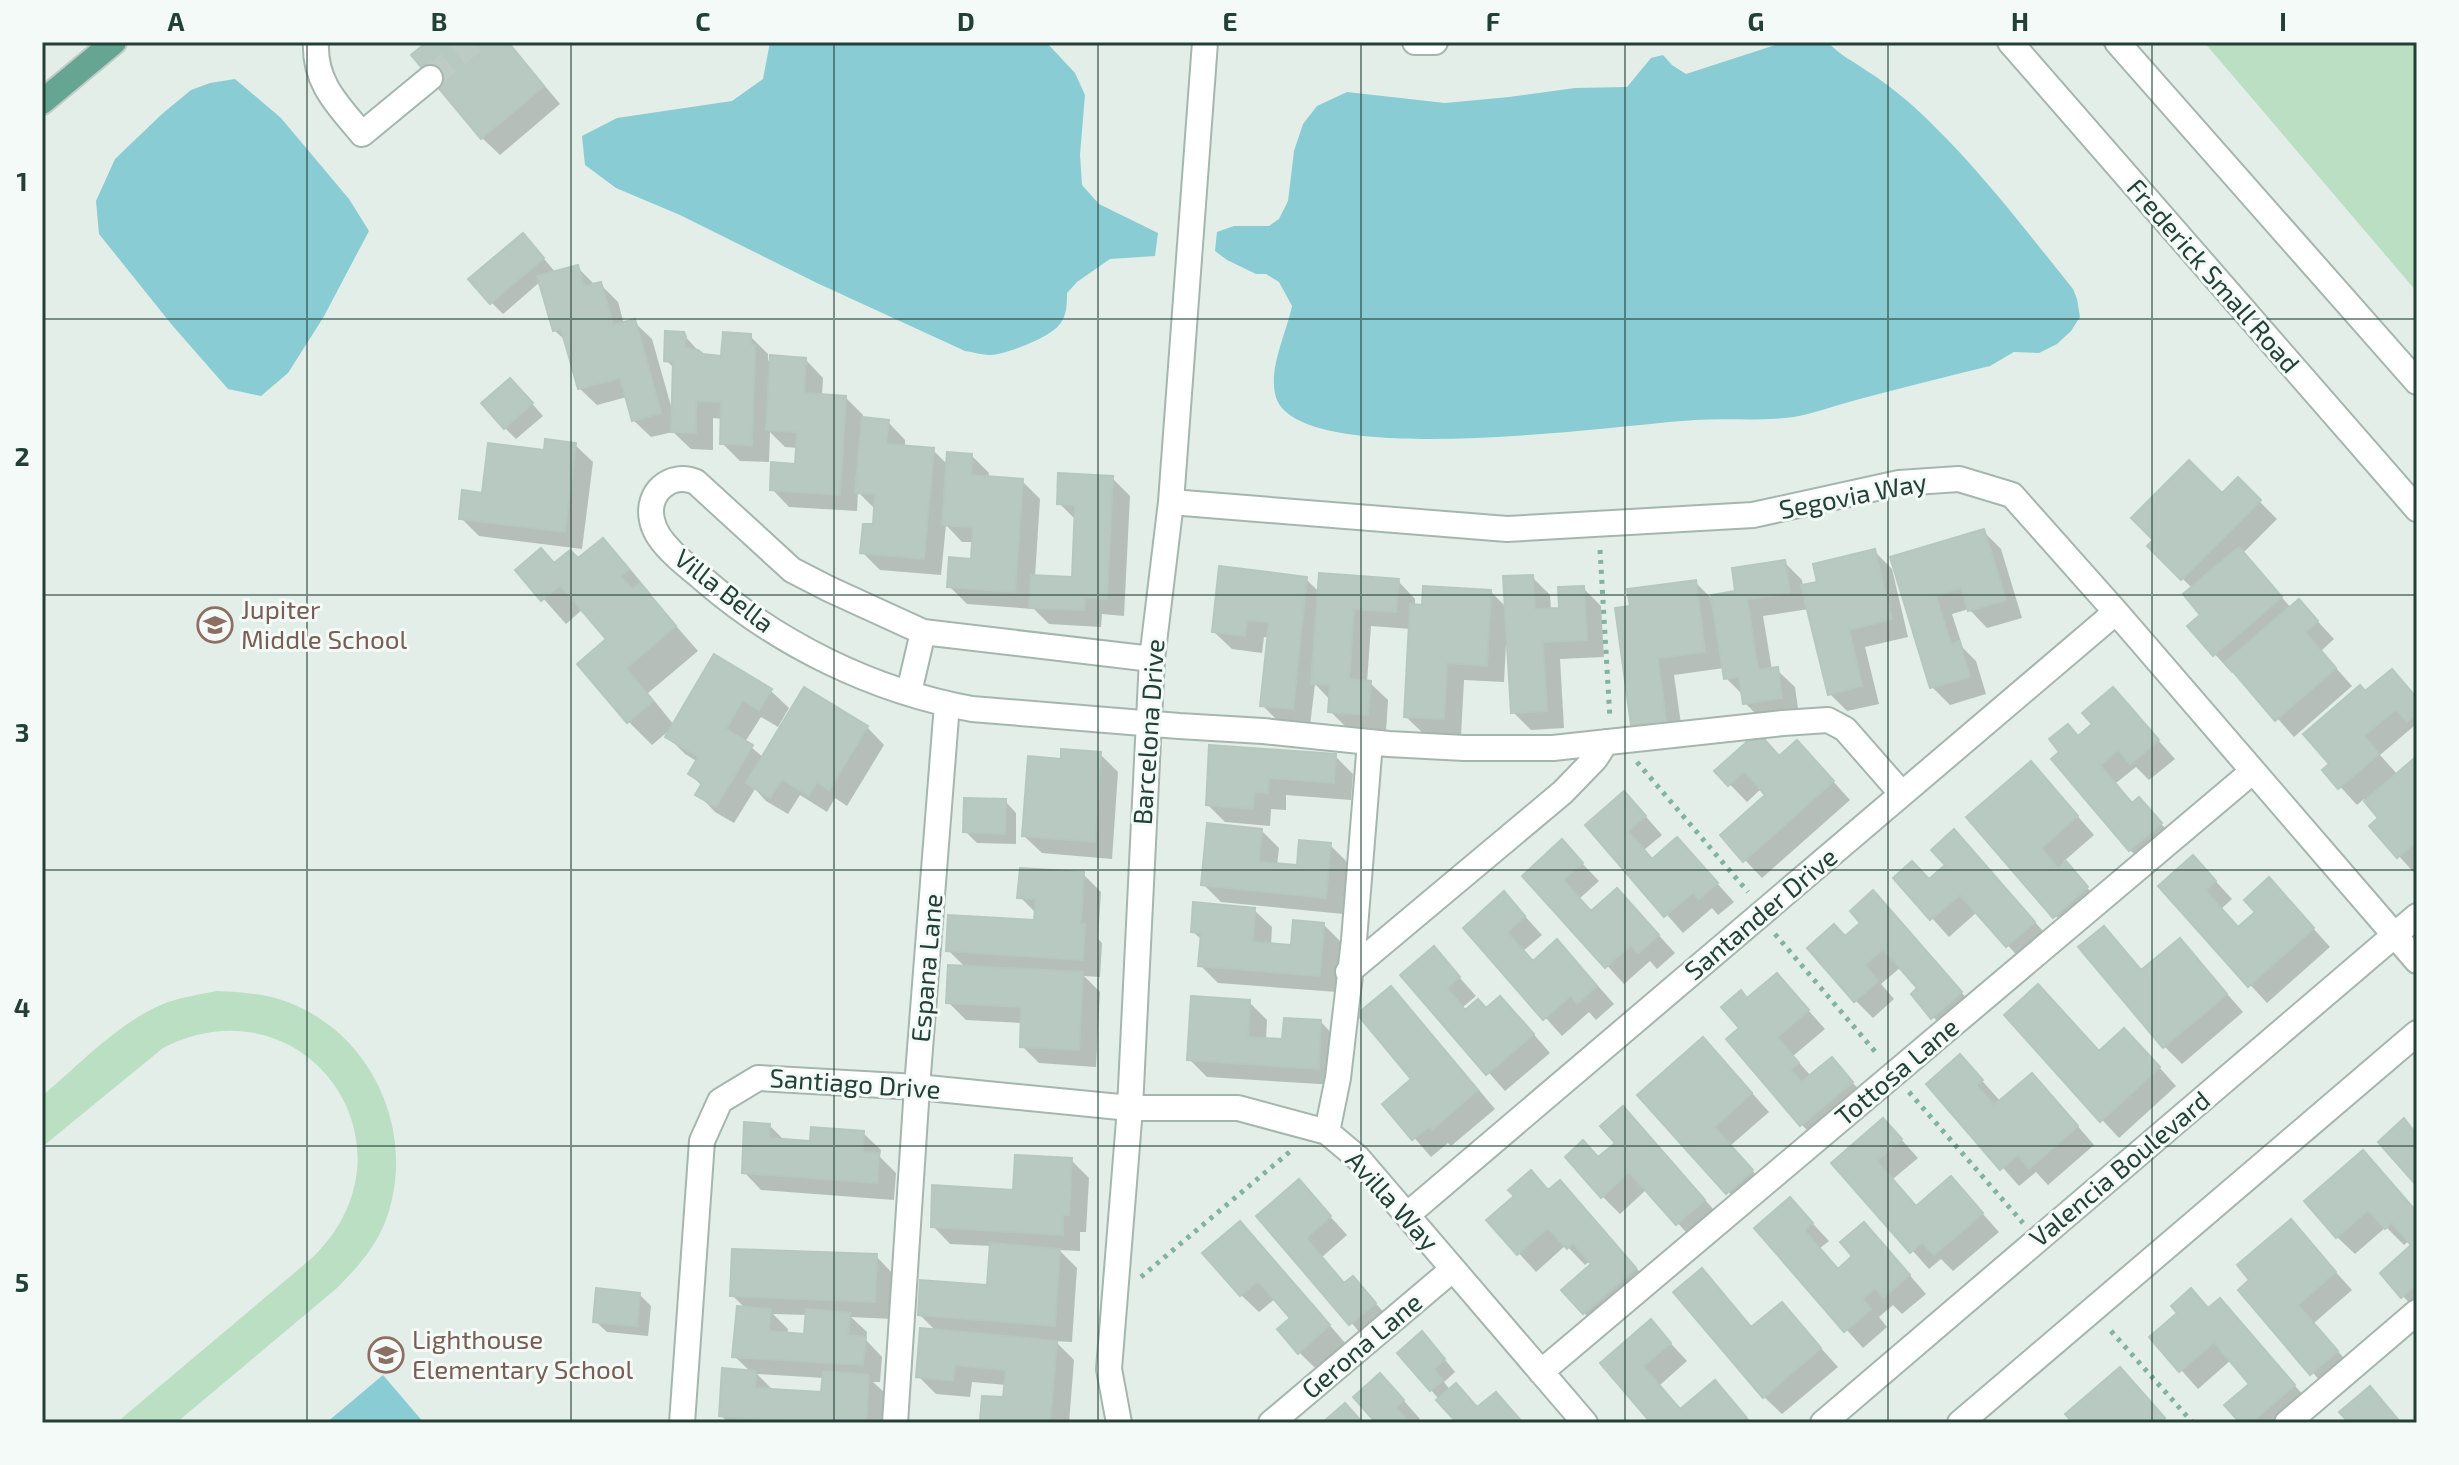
<svg xmlns="http://www.w3.org/2000/svg" width="2459" height="1465" viewBox="0 0 2459 1465" font-family="'Exo 2',sans-serif">
<style>
.green{fill:#bbdfc3}
.water{fill:#89ccd4}
.shadow{fill:#0003;fill-rule:evenodd}
.building{fill:#b8c9c1;stroke:#b5c8bf;stroke-width:2}
.lines{fill:none;stroke-linecap:round;stroke-linejoin:round}
.minor-tunnel{stroke:#bccbc4;stroke-width:24;stroke-dasharray:24 12;stroke-linecap:butt}
.minor-casing{stroke:#a5b6af;stroke-width:28}
.major-casing{stroke:#c1cac7;stroke-width:28}
.path{stroke:#82b2a1;stroke-width:5;stroke-dasharray:4 6;stroke-linecap:butt}
.minor{stroke:#fff;stroke-width:24}
.major{stroke:#66a592;stroke-width:24}
.grid{fill:none;stroke:#224036;stroke-width:2;stroke-opacity:0.55}
.labels{text-anchor:middle;stroke-width:6;stroke-linejoin:round;paint-order:stroke}
.street-label{font-size:26px;fill:#224036;stroke:#f4faf7}
.education-label{font-size:26px;fill:#785e54;stroke:#f4faf7;text-anchor:start}
.neatline{fill:none;stroke:#224036;stroke-width:3}
.grid-label{font-size:26px;text-anchor:middle;font-weight:bold;fill:#224036}
</style>
<rect width="100%" height="100%" fill="#e3eee8"/>
<path class="green" d="M2204,42H2417V292Z
M217,991C244,992 270,994 295,1005C378,1041 418,1141 384,1225C373,1250 356,1269 337,1288L176,1423H116L312,1258C427,1147 305,976 163,1048L42,1147V1096C79,1065 122,1019 168,1002C184,997 201,994 217,991Z"/>
<path class="water" d="M770,42H1046L1075,73L1085,95L1080,155L1082,185L1099,204L1158,233L1155,256L1110,259L1077,282L1067,293C1067,303 1067,315 1060,324C1051,337 1007,354 990,355C982,355 973,352 965,351L817,283L680,215L616,188L585,165L582,136L617,118L732,101L763,79Z
M1785,42H1828C1839,55 1853,61 1867,71C1891,86 1913,105 1933,125C1984,175 2028,233 2073,289L2077,299L2080,317L2071,331L2057,344L2039,353L2014,352L1990,366C1945,377 1900,388 1856,400C1833,406 1808,416 1785,418C1755,421 1725,418 1695,420C1625,424 1308,471 1277,400C1266,373 1287,332 1292,306L1279,282L1266,274H1256L1227,260L1215,251L1217,232L1234,226H1269L1279,219L1288,201L1294,151L1303,124L1317,106L1347,92L1445,103L1509,97L1575,88L1627,87L1651,58L1663,55L1672,65L1686,74Z
M235,79L281,118L349,199L369,231L323,318L288,373L261,396L228,389L172,325L99,234L96,201L115,159L162,114L191,90L210,83Z
M383,1375L424,1423H326Z"/>
<path class="shadow" d="M431,42H508L560,104L500,155L482,138Z
M534,247L556,273L577,267L595,285L600,284L618,302L624,324L634,322L652,339L673,413L675,369L666,360L683,334L703,356L723,359L750,336L768,354V360L772,364L806,360L823,378L822,396L845,397L863,415V419L888,422L905,440V447L933,450L948,465L971,455L989,473L988,478L1022,481L1040,499L1035,577L1074,579L1077,521L1059,503L1112,478L1130,496L1124,616L1102,614L1101,627L1049,624L1034,609L967,604L949,586L972,561L974,542H962L946,525L941,575L880,570L862,552L875,527L876,510L858,492L857,511L789,507L772,489L797,466L798,448L785,447L770,432L769,462L740,461L722,443L723,419L713,418V450L691,449L673,432L651,437L633,420L627,397L597,405L579,388L567,342L554,330L541,281L503,314L491,302Z
M522,392L543,416L516,439L505,428Z
M575,445L593,462L582,549L479,536L461,518L483,495L546,452Z
M2238,480L2277,519L2243,553L2291,608L2299,601L2334,639L2321,651L2352,686L2294,737L2235,670L2232,673L2190,627L2203,615L2193,589L2150,546L2222,496Z
M1983,531L2001,549L2022,618L1987,628L1969,609L1952,614L1963,648L1976,661L1986,694L1950,705L1932,687L1892,559Z
M603,540L626,564L651,594L649,595L698,651L648,693L674,725L715,657L771,691L789,708L778,727L761,717L745,742L764,758L867,727L884,745L847,806L835,798L827,812L800,795L788,814L766,801L755,789L734,823L715,812L698,794L703,787L690,774L698,762L685,754L668,737L672,728L652,745L628,721L609,640L583,609L566,624L518,570L579,560Z
M1874,551L1892,569L1908,637L1865,647L1879,704L1847,711L1830,694L1809,609L1763,616L1772,670H1777L1795,687L1799,715L1763,721L1745,703L1744,696L1726,678L1724,668L1674,675L1683,738L1650,742L1633,724L1632,608L1695,582L1714,601L1738,593L1784,562L1802,580L1803,587L1820,583Z
M1532,577L1550,595L1551,610L1562,609L1583,588L1601,606L1604,657L1560,659L1564,728L1531,730L1513,712L1509,645H1506L1504,682L1464,680L1461,736L1424,734L1406,717L1411,629L1371,626L1367,682L1370,683L1388,700L1386,732L1348,729L1330,711L1331,701L1315,684L1310,726L1280,723L1262,705L1269,638L1264,637L1262,653L1232,649L1214,632L1306,579L1320,593L1398,581L1415,599V607L1491,592L1507,608Z
M2392,671L2417,698V729L2414,726L2380,755L2398,775L2417,759L2416,875L2372,826L2381,818L2364,799L2357,805L2325,770L2332,764L2366,693Z
M2113,689L2175,759L2149,780L2136,767L2116,783L2133,804L2139,800L2178,842L2148,867L2130,850L2079,738L2094,725Z
M1211,747L1335,756L1353,774L1351,800L1286,795V810L1271,809L1270,826L1225,822L1208,805Z
M1100,754L1118,772L1112,859L1042,853L1024,836Z
M1780,758L1814,760L1850,800L1762,878L1745,860L1768,795L1762,788L1747,802L1717,771Z
M2048,782L2094,835L2063,862L2104,906L2072,934L1968,817Z
M1005,801L1016,813V844L977,843L965,831Z
M1641,811L1662,835L1644,850L1653,860L1677,839L1734,902L1718,915L1712,908L1683,933L1588,825Z
M1261,830L1279,848L1277,866L1298,868L1330,845L1348,863L1343,914L1221,902L1203,884Z
M1971,850L2051,940L2025,964L1977,912L1949,937L1896,878L1930,881Z
M1579,860L1599,881L1579,899L1592,913L1634,908L1675,953L1657,969L1650,961L1624,984L1525,876Z
M1083,874L1101,892L1098,939L1102,943L1100,977L1084,976L1100,992L1096,1067L1039,1063L1022,1046L1023,1023L966,1020L948,1002L966,968L948,950L1036,923L1037,914L1020,897Z
M2210,875L2232,899L2221,909L2239,929L2286,898L2330,947L2267,1003L2160,887Z
M1873,893L1978,1011L1950,1035L1913,995L1920,989L1901,967L1881,984L1894,999L1873,1018L1855,1000L1845,938L1863,923Z
M1254,910L1272,927L1271,945L1293,947L1323,924L1341,942L1337,992L1218,983L1200,965L1202,940L1193,932Z
M1521,912L1542,935L1523,951L1534,963L1575,960L1614,1004L1596,1020L1589,1012L1562,1036L1465,928Z
M2103,929L2142,972L2180,940L2243,1012L2182,1064L2164,1046Z
M1434,949L1476,996L1463,1007L1467,1012L1486,1010L1518,1016L1550,1053L1505,1091L1403,975Z
M1777,975L1825,1029L1793,1056L1811,1076L1831,1060L1869,1100L1819,1142L1802,1125L1742,1028Z
M1391,989L1408,1006L1495,1109L1451,1146L1448,1143L1431,1157L1385,1104L1414,1079Z
M1249,1002L1267,1020L1266,1040L1284,1042L1321,1022L1338,1040L1336,1085L1207,1077L1189,1059Z
M2006,1016L2100,1053L2142,1048L2176,1086L2119,1138Z
M1720,1057L1769,1112L1730,1146L1769,1189L1745,1210L1640,1095Z
M1977,1075L2001,1102L2049,1093L2094,1145L2048,1185L2036,1172L2019,1186L1929,1084Z
M770,1126L785,1141L812,1143L863,1133L881,1150L880,1157L896,1173L894,1200L761,1190L744,1172Z
M1640,1126L1721,1218L1694,1241L1647,1189L1620,1214L1602,1196L1599,1159Z
M1900,1138L1918,1158L1893,1179L1917,1207L1951,1178L1999,1232L1953,1271L1941,1259L1929,1269L1834,1163Z
M1071,1160L1089,1178L1086,1232H1080V1251L1059,1250L1077,1268L1072,1342L1055,1341L1074,1360L1069,1423H985L982,1420L1005,1400L1007,1385L972,1382L970,1397L936,1394L918,1376L937,1332L920,1315L989,1287L992,1246L950,1244L933,1226L1015,1192Z
M2380,1170L2417,1212V1311L2382,1274L2414,1245L2410,1240L2404,1245L2386,1227L2355,1254L2337,1237Z
M1299,1182L1347,1235L1322,1257L1346,1285L1353,1279L1392,1321L1368,1342L1259,1216Z
M1560,1182L1652,1286L1602,1330L1584,1313L1594,1264L1591,1260L1585,1265L1566,1245L1536,1272L1489,1220L1516,1197L1549,1192Z
M1790,1199L1829,1241L1820,1248L1839,1270L1881,1242L1926,1294L1902,1314L1893,1305L1879,1317L1887,1327L1863,1348L1757,1229Z
M2291,1222L2352,1290L2314,1323L2354,1370L2329,1391L2240,1290L2252,1280Z
M1257,1241L1346,1344L1317,1370L1299,1352L1293,1318L1276,1298L1259,1312L1241,1295Z
M876,1256L893,1274L892,1319L851,1317L867,1332L866,1340L882,1357L880,1382H873L886,1394L884,1423H728L721,1415L751,1372L734,1356L746,1309L732,1295ZM773,1314L807,1315L805,1336L787,1334L788,1329ZM757,1374L824,1378L823,1395L774,1391Z
M1701,1271L1753,1329L1782,1305L1838,1367L1782,1414L1764,1397Z
M639,1294L651,1306L648,1336L607,1332L595,1321Z
M2220,1300L2311,1404L2289,1423H2243L2252,1384L2231,1360L2198,1389L2152,1337L2209,1310Z
M1651,1322L1687,1361L1660,1385L1682,1411L1715,1382L1752,1423H1654L1603,1363Z
M1434,1346L1455,1372L1444,1382L1450,1390L1479,1409L1523,1423H1459L1431,1390Z
M1398,1394L1420,1419L1415,1423H1379Z"/>
<path class="building" d="M427,42H508L544,86L481,139L411,55Z
M523,233L544,258L490,304L468,279Z
M578,265L584,286L601,282L613,325L635,319L661,413L632,421L620,378L578,389L561,329L553,331L537,276Z
M665,331L684,332L686,337L685,348L698,350L703,354L721,356L723,332L751,334V345H755L752,445L720,444L721,402L696,401V433L671,432L673,362L664,361Z
M770,355L806,358L804,393L846,396L840,495L770,490L771,462L795,464L797,432L766,430Z
M510,378L533,403L504,429L481,403Z
M862,417L889,420L886,444L934,448L924,559L860,553L863,524H873L875,494L855,493Z
M545,439L576,443L565,532L459,519L462,490L482,493L488,443L544,450Z
M947,452L972,454L971,475L1023,479L1015,592L947,587L949,557L971,559L973,527L942,525Z
M2189,460L2222,493L2238,477L2261,500L2181,580L2147,546L2153,540L2131,518Z
M1058,473L1113,476L1107,599L1085,598L1084,610L1029,608L1031,575L1072,577L1075,505L1057,504Z
M1984,529L2006,600L1968,611L1961,588L1936,596L1951,644L1959,641L1970,677L1930,688L1890,557Z
M603,538L629,569L621,576L632,589L640,583L676,626L626,668L653,701L627,723L577,664L606,639L560,585L541,601L515,570L541,548L554,563L570,550L578,558Z
M2239,547L2282,597L2213,656L2187,626L2200,615L2183,594Z
M1875,549L1892,619L1849,630L1862,686L1828,695L1801,585L1817,582L1813,564Z
M1785,560L1790,593L1747,599L1758,670L1778,667L1782,698L1743,704L1739,677L1724,679L1711,595L1735,591L1732,568Z
M1219,566L1307,577L1293,709L1260,706L1269,622L1247,620L1245,636L1212,632Z
M1319,573L1399,579L1396,612L1354,609L1349,679L1371,681L1368,715L1328,712L1330,685L1311,684Z
M1533,575L1535,609L1559,608L1558,587L1584,586L1587,640L1543,642L1547,711L1511,713L1503,576Z
M1696,580L1705,652L1658,658L1666,721L1631,725L1615,608L1630,606L1627,589Z
M1423,586L1491,590L1487,666L1447,663L1444,719L1404,717L1410,604L1422,605Z
M2299,599L2318,621L2305,632L2336,668L2275,721L2225,662Z
M714,654L772,689L759,710L743,700L726,729L753,745L716,807L695,795L702,783L688,774L698,757L665,737Z
M2392,669L2417,698V713L2407,722L2396,709L2364,736L2379,754L2338,789L2322,770L2329,764L2303,734L2360,685L2365,691Z
M804,687L868,726L829,790L817,782L809,796L782,779L770,798L746,783Z
M2113,687L2159,740L2130,764L2118,750L2100,765L2132,803L2139,797L2162,823L2129,851L2051,759L2059,752L2049,739L2068,724L2078,736L2092,724L2082,713Z
M1758,732L1779,756L1797,740L1834,781L1743,862L1720,835L1765,795L1744,771L1728,786L1714,771Z
M1209,745L1336,754L1334,783L1269,778L1268,793L1254,792L1253,809L1206,805Z
M1061,749L1101,752L1095,842L1022,836L1028,756L1061,759Z
M2417,756V841L2397,858L2369,826L2378,818L2364,801Z
M2031,761L2078,816L2041,848L2058,868L2066,861L2088,887L2053,918L1966,817Z
M1624,791L1646,816L1628,831L1652,859L1677,837L1718,883L1699,899L1693,892L1664,917L1585,825Z
M964,798L1006,799L1005,834L963,832Z
M1207,823L1262,829L1259,862L1297,865L1299,840L1331,843L1326,898L1201,885Z
M1954,829L2035,922L2006,947L1960,895L1930,920L1893,878L1912,861L1929,879L1945,865L1931,850Z
M1562,839L1583,863L1563,880L1591,911L1617,888L1659,935L1638,953L1631,945L1605,968L1522,876Z
M2193,855L2216,881L2205,890L2238,927L2255,912L2244,900L2269,877L2314,928L2248,987L2158,886Z
M1020,868L1084,872L1081,924H1085L1083,960L946,951L948,915L1034,920L1036,899L1017,898Z
M1873,890L1962,992L1931,1019L1911,994L1917,988L1883,949L1865,965L1878,981L1854,1002L1807,948L1834,924L1845,936L1860,923L1850,911Z
M1504,891L1525,916L1507,932L1533,961L1557,939L1597,986L1577,1004L1571,996L1543,1020L1463,928Z
M1193,902L1255,908L1253,942L1291,945L1293,920L1324,923L1320,976L1198,966L1201,933L1191,932Z
M2104,926L2141,970L2180,938L2227,994L2163,1048L2078,947Z
M1434,946L1460,977L1447,988L1465,1010L1478,999L1486,1008L1500,996L1534,1034L1486,1075L1400,975Z
M948,965L1083,972L1079,1050L1020,1047L1021,1007L946,1003Z
M1777,973L1809,1010L1777,1037L1799,1063L1791,1070L1801,1082L1832,1057L1853,1082L1800,1126L1726,1039L1739,1028L1721,1007L1741,990L1747,998Z
M2038,984L2099,1051L2124,1028L2160,1067L2100,1122L2004,1015Z
M1391,986L1478,1090L1432,1130L1429,1127L1412,1140L1382,1104L1411,1079L1357,1014Z
M1191,996L1250,1000L1248,1037L1282,1039L1284,1018L1321,1020L1319,1069L1187,1060Z
M1703,1037L1752,1093L1714,1127L1753,1170L1726,1194L1637,1095Z
M1960,1054L1983,1080L1976,1085L1994,1105L2032,1073L2078,1126L2029,1169L2018,1155L2000,1170L1926,1084Z
M1623,1106L1705,1200L1676,1225L1629,1172L1601,1198L1565,1157L1583,1140L1598,1157L1615,1143L1600,1126Z
M1883,1118L1902,1139L1877,1161L1916,1206L1951,1176L1983,1213L1934,1255L1922,1242L1910,1253L1831,1163Z
M2404,1118L2414,1131L2417,1128V1186L2378,1142Z
M744,1122L770,1124L769,1138L810,1141L811,1127L864,1131L863,1152L879,1153L877,1183L742,1173Z
M2363,1150L2417,1212V1284L2401,1298L2380,1273L2411,1245L2392,1223L2385,1229L2368,1210L2336,1238L2304,1201Z
M1015,1155L1072,1158L1069,1215H1063V1235L931,1227L932,1185L1013,1190Z
M1531,1170L1548,1190L1560,1180L1636,1268L1583,1314L1561,1290L1591,1264L1573,1243L1567,1249L1548,1228L1517,1255L1486,1220L1514,1196L1508,1190Z
M1299,1179L1331,1216L1306,1238L1344,1283L1353,1276L1376,1303L1349,1325L1256,1216Z
M1790,1197L1813,1223L1804,1230L1838,1269L1852,1256L1840,1242L1864,1222L1910,1275L1883,1298L1875,1288L1863,1299L1871,1309L1844,1332L1754,1228Z
M2291,1219L2336,1272L2298,1305L2338,1351L2310,1375L2238,1290L2249,1280L2237,1265Z
M1240,1221L1330,1325L1298,1354L1277,1329L1290,1318L1258,1281L1240,1296L1202,1253Z
M990,1243L1060,1249L1055,1326L918,1315L920,1280L987,1285Z
M732,1249L877,1254L875,1302L730,1296Z
M1702,1268L1751,1327L1782,1302L1821,1348L1763,1398L1673,1292Z
M596,1288L640,1293L637,1326L593,1322Z
M2191,1288L2208,1308L2220,1298L2295,1385L2251,1423H2240L2224,1405L2249,1384L2214,1342L2179,1372L2149,1337L2177,1313L2171,1306Z
M737,1306L771,1309L769,1331L804,1334L806,1309L850,1313L848,1335L866,1337L863,1365L732,1357Z
M1651,1319L1671,1343L1643,1366L1680,1409L1715,1380L1746,1417L1739,1423H1651L1600,1363Z
M920,1328L1057,1341L1050,1423L980,1420L982,1396L1003,1397L1006,1370L955,1365L953,1381L916,1377Z
M1422,1331L1445,1359L1434,1369L1443,1380L1430,1391L1397,1353Z
M2120,1367L2165,1418L2159,1423H2073L2065,1414Z
M722,1368L756,1371L755,1388L821,1392L823,1371L869,1375L866,1423H815L719,1416Z
M1380,1373L1404,1400L1396,1407L1409,1423H1376L1353,1397Z
M1456,1383L1477,1407L1496,1392L1523,1423H1457L1436,1400Z
M2370,1386L2401,1423H2349L2339,1412Z
M1345,1403L1363,1423H1322Z"/>
<g class="lines">
<path class="minor-tunnel" d="M430,78L473,42"/>
<defs>
<path id="minor" d="M316,42C314,83 338,105 362,134L430,78
M1415,42H1435
M2010,42L2417,509
M2117,42L2417,382
M1171,502L1507,529L1753,515L1899,483L1959,479L2012,495L2116,612L2417,961
M1152,659L923,632L829,589L792,570L696,482C670,471 646,493 652,520C654,531 663,543 671,551C680,561 693,570 703,579C779,645 874,691 972,709L1179,726L1263,731L1389,744L1464,748H1553L1783,723L1828,720L1845,729L1902,794
M909,692L923,632
M1348,972L1563,792L1595,759L1606,742
M1327,1132L1338,1078L1354,940L1370,742
M1407,1215L2116,612
M1541,1372L2253,771
M682,1423L702,1141L720,1101L758,1078L917,1087L1130,1108H1238L1327,1132L1358,1158L1585,1423
M895,1423L917,1087L947,704
M1119,1423L1109,1369L1130,1108L1152,659L1171,502L1205,42
M1271,1423L1453,1269
M1823,1423L2417,916
M1960,1423L2417,1033
M2287,1423L2417,1312"/>
<path id="major" d="M42,102L114,42"/>
</defs>
<use href="#minor" class="minor-casing"/>
<use href="#major" class="major-casing"/>
<path class="path" d="M1600,550L1610,719
M1637,762L1748,892
M1775,934L1878,1055
M1909,1092L2023,1223
M1141,1277L1293,1149
M2111,1331L2193,1423"/>
<use href="#minor" class="minor"/>
<use href="#major" class="major"/>
</g>
<path class="grid" d="M307,42V1423M571,42V1423M834,42V1423M1098,42V1423M1361,42V1423M1625,42V1423M1888,42V1423M2152,42V1423M42,319H2417M42,595H2417M42,870H2417M42,1146H2417"/>
<defs>
<symbol id="school-ring" viewBox="-11 -11 22 22"><circle r="9.5" fill="#f4faf7" stroke="#8d6e63" stroke-width="1.5"/><path d="M0-5L7-2L0 1L-7-2ZM-4 1L0 2.5L4 1V4Q0 6-4 4Z" fill="#8d6e63"/></symbol>
</defs>
<g fill-rule="evenodd">
<use href="#school-ring" x="195" y="605" width="40" height="40"/>
<use href="#school-ring" x="366" y="1335" width="40" height="40"/>
</g>
<g class="labels">
<g class="street-label">
<text transform="translate(2213 276) rotate(49)" y="9">Frederick Small Road</text>
<text transform="translate(1853 496) rotate(-11)" y="9">Segovia Way</text>
<text transform="translate(724 591) rotate(38)" y="9">Villa Bella</text>
<text transform="translate(1149 732) rotate(-86)" y="9">Barcelona Drive</text>
<text transform="translate(1761 914) rotate(-40)" y="9">Santander Drive</text>
<text transform="translate(927 968) rotate(-85)" y="9">Espana Lane</text>
<text transform="translate(1897 1072) rotate(-40)" y="9">Tottosa Lane</text>
<text transform="translate(855 1084) rotate(4)" y="9">Santiago Drive</text>
<text transform="translate(2120 1169) rotate(-40)" y="9">Valencia Boulevard</text>
<text transform="translate(1392 1201) rotate(48)" y="9">Avilla Way</text>
<text transform="translate(1362 1346) rotate(-40)" y="9">Gerona Lane</text>
</g>
<g class="education-label">
<text x="241" y="619">Jupiter<tspan x="241" dy="30">Middle School</tspan></text>
<text x="412" y="1349">Lighthouse<tspan x="412" dy="30">Elementary School</tspan></text>
</g>
</g>
<rect width="2459" height="1465" fill="none" stroke="#f4faf7" stroke-width="88"/>
<rect x="44" y="44" width="2371" height="1377" class="neatline"/>
<g class="grid-label">
<text x="176" y="31">A</text>
<text x="439" y="31">B</text>
<text x="703" y="31">C</text>
<text x="966" y="31">D</text>
<text x="1230" y="31">E</text>
<text x="1493" y="31">F</text>
<text x="1756" y="31">G</text>
<text x="2020" y="31">H</text>
<text x="2283" y="31">I</text>
<text x="22" y="191">1</text>
<text x="22" y="466">2</text>
<text x="22" y="742">3</text>
<text x="22" y="1017">4</text>
<text x="22" y="1292">5</text>
</g>
</svg>
